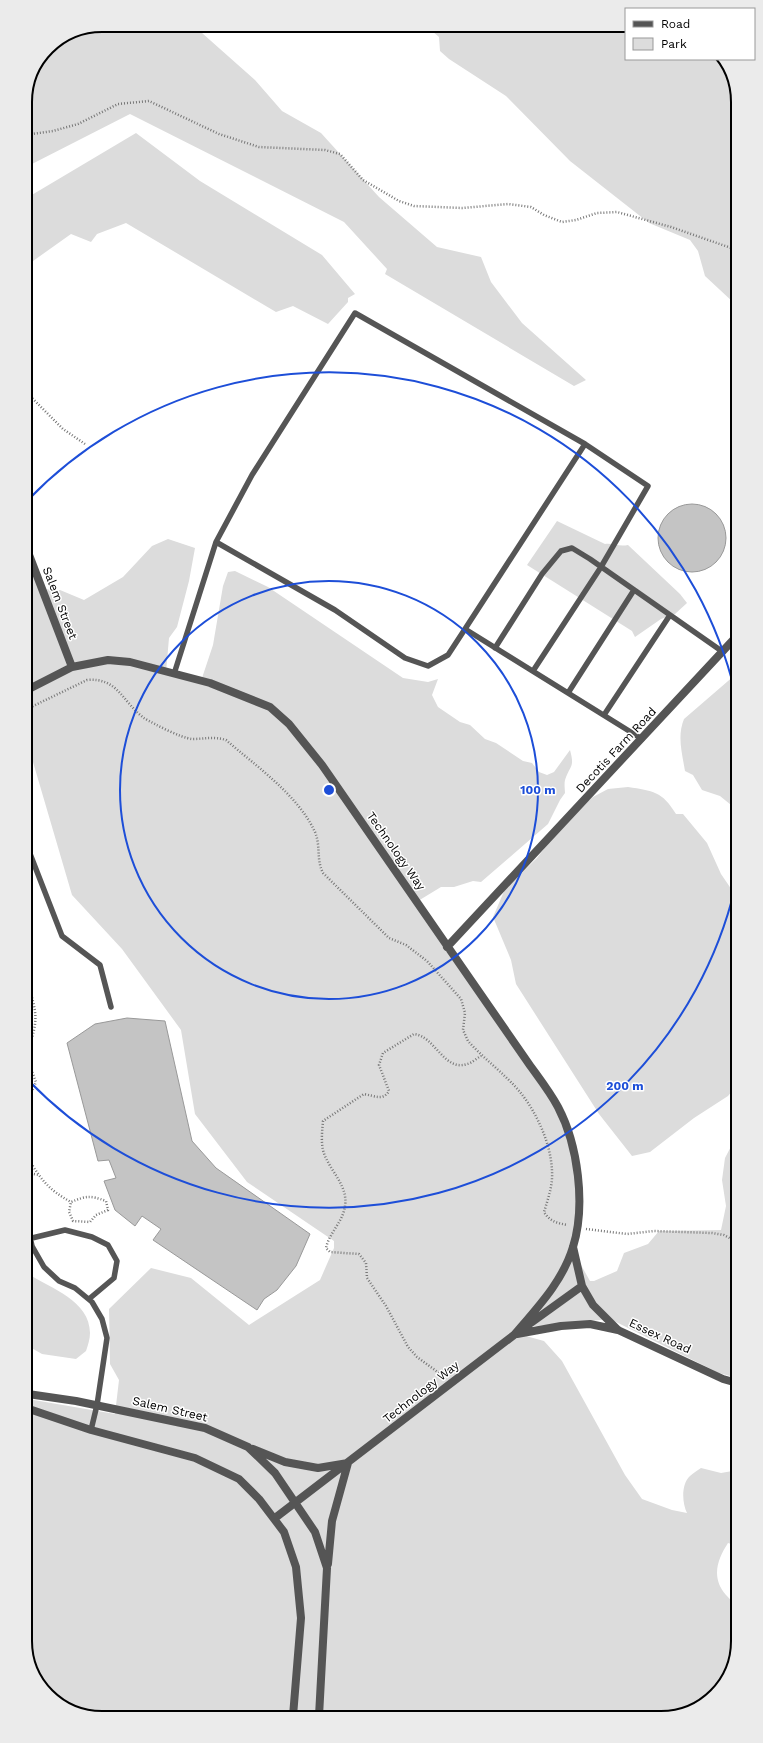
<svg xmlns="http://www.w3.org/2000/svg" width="763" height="1743" viewBox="0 0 763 1743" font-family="'Work Sans',sans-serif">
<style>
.green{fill:#dcdcdc}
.building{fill:#c4c4c4;stroke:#999}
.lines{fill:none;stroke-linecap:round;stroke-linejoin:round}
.path{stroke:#777;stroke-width:2.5;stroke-dasharray:1 2;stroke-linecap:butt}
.lane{stroke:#555;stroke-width:5.5}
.street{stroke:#555;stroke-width:8}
.ring{fill:none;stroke:#1d4ed8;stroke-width:2}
.labels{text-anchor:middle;stroke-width:3;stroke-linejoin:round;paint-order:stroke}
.street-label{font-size:12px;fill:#000;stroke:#fff}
.rim{fill:none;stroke:#000;stroke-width:2}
.centre{fill:#1d4ed8;stroke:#fff;stroke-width:2}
.ring-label{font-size:12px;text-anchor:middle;font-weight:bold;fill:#1d4ed8;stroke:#fff;stroke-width:3;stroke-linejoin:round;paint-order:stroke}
</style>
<rect width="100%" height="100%" fill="#fff"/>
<path class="green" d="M102,25H193L255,80L282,111L321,133L379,197L437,247L481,257L491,282L522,323L586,380L574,386L385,274L387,269L344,222L130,114L30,165L25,170V97L48,47L73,31Z
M425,25H626V59H721L734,77V303L705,276L698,251L690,240L649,223L570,161L506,96L449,59L440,51L439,37Z
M136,133L200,181L322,255L355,294L348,298V302L328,324L293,306L276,312L126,223L97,234L91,242L71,234L26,266L25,199Z
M557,521L605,544C613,543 619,547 628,545L680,594L687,603L675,614L661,619L635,637L632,631L527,565Z
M168,539L195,548L189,581L177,627L169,638L166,672L202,678L213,645L223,586L228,572L235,571L268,587L403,678L428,682L438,679L432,695L438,707L460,722L470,725L485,739L496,743L523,761L532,763L539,772L547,775L554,772L570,750C575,768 570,765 565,780C564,784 565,790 565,793L560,800L548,824L481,882L473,881L454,887H441L418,901L555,1102L573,1153L579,1202L572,1249L590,1281H594L617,1271L624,1253L648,1244L659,1231L721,1230L726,1206L722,1180L725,1158L737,1135V1378L719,1373L610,1319L526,1327L515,1333L544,1341L562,1361L625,1475L642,1499L672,1510L687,1513C682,1503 681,1484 690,1476C693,1473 697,1471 701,1468L721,1473L738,1470V1546L728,1543C717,1560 711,1578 726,1595C730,1599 733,1603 738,1606V1641L722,1688L686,1714L119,1718L103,1714L96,1718L55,1702L29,1666L28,1399L115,1414L119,1380L110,1364L109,1309L151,1268L191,1278L249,1325L320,1280L334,1248V1241L247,1182L195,1114L181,1030L122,949L72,895L33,762L27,754L26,553L41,589L60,590L84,600L123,577L152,546Z
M735,675L736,809L720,796L702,790L693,775L685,771C682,753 677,736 684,719Z
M628,787C653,791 662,791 676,814H683L707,843L721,874L736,896L737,1085L728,1096L694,1118L650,1152L632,1156L599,1114L516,984L511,960L493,917L505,889L537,858L564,822L593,797L608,789Z
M28,1274C51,1288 90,1301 90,1333C90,1339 88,1345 86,1351L76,1359L42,1354L28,1346Z"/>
<path class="building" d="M658 538a34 34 0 1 1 68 0a34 34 0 1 1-68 0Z
M127,1018L165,1021L192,1141L216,1168L310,1234L296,1266L277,1290L264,1299L257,1310L153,1240L161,1229L142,1216L135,1226L115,1210L104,1181L116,1178L109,1160L98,1161L67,1043L95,1024Z"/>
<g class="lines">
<path class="path" d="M25,135L53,131L78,124L118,104L149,101L219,134L259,147L325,150L340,154L363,180L399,201L414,206L462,208L508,204L531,207L544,215L562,222L576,220L597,213L617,212L671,227L734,249
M26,392L63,429L85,444
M27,709L87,680C118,677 123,703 144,718C154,724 181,738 192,739C204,739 214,736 226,740C256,766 298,795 315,832C321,847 316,859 323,873L389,938L406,945L427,961L461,999L465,1013L463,1030L468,1041C484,1059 505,1074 520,1092C537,1113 551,1144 552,1171C553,1185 548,1199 544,1212C550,1222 558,1223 567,1225
M27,980C37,1015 39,1017 28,1051
M28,1061L36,1082L28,1100
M28,1158C41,1180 49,1190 71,1202C86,1196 90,1195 106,1201L108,1210L96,1215L90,1222L73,1221L69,1212L71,1202
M28,1173L39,1175
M586,1229L627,1234L654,1231L712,1233L724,1235L737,1242
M439,1373L417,1357L408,1347L386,1306L367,1278L366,1263L359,1254L330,1252L326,1248C329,1233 343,1222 345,1206C348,1187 333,1174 326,1158C320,1147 322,1133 323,1121L364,1094C375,1096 383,1101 389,1091L379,1065L383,1053L414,1034C435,1036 444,1072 467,1064C472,1063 477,1058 481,1056"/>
<path class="lane" d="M216,542L335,610L405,658L428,666L448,655L465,629L642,739
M465,629L585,444L648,486L601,567L533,671
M495,648L542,574L561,551L572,548L590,559L723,652
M174,674L216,542L252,475L355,313L585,444
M568,693L634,590
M604,715L670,615
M27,846L62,936L100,965L111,1007
M28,1227L32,1246L44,1267L59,1281L75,1288L92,1302L102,1319L107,1338L97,1405L91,1430
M28,1239L65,1230L92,1237L108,1245L117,1261L114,1278L89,1299"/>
<path class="street" d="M26,547L72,667
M27,690L72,667L108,660L130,662L210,683L270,707L289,724L322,765L529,1064C539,1078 550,1092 558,1107C578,1145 586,1205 573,1247C563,1281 537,1308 514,1335
M447,947L735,638
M573,1247L582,1286L593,1305L618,1330L723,1379L737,1383
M517,1334L561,1326L590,1324L618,1330
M28,1394L76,1401L205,1428L248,1447L275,1473L315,1532L327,1568L319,1716
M29,1409L91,1430L195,1458L239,1479L259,1499L284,1532L296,1567L301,1618L293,1716
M253,1449L285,1462L318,1468L348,1463L332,1521L328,1564
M275,1518L514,1335L582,1286"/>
</g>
<g class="ring">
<circle cx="329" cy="790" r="209"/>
<path d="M735 888A418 418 0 0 1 28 1080M28 500A418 418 0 0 1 735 692"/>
</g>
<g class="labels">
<g class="street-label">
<text transform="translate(60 603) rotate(69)" y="4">Salem Street</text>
<text transform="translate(616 750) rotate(-47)" y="4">Decotis Farm Road</text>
<text transform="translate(396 851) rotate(55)" y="4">Technology Way</text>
<text transform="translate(660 1336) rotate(25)" y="4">Essex Road</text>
<text transform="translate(421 1392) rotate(-38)" y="4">Technology Way</text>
<text transform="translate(170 1409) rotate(13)" y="4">Salem Street</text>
</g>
</g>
<path d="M0 0H763V1743H0ZM102 32H661A70 70 0 0 1 731 102V1641A70 70 0 0 1 661 1711H102A70 70 0 0 1 32 1641V102A70 70 0 0 1 102 32Z" fill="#ebebeb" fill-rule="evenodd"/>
<path class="rim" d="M102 32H661A70 70 0 0 1 731 102V1641A70 70 0 0 1 661 1711H102A70 70 0 0 1 32 1641V102A70 70 0 0 1 102 32Z"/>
<circle cx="329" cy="790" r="6" class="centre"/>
<g class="ring-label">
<text x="538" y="794">100 m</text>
<text x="625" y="1090">200 m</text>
</g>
<rect x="625" y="8" width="130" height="52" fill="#ffffff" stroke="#999999"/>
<rect x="633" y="21" width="20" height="6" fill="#555555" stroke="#999999"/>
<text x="661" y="28" font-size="12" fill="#000000">Road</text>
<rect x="633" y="38" width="20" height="12" fill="#dcdcdc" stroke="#999999"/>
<text x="661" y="48" font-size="12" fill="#000000">Park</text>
</svg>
